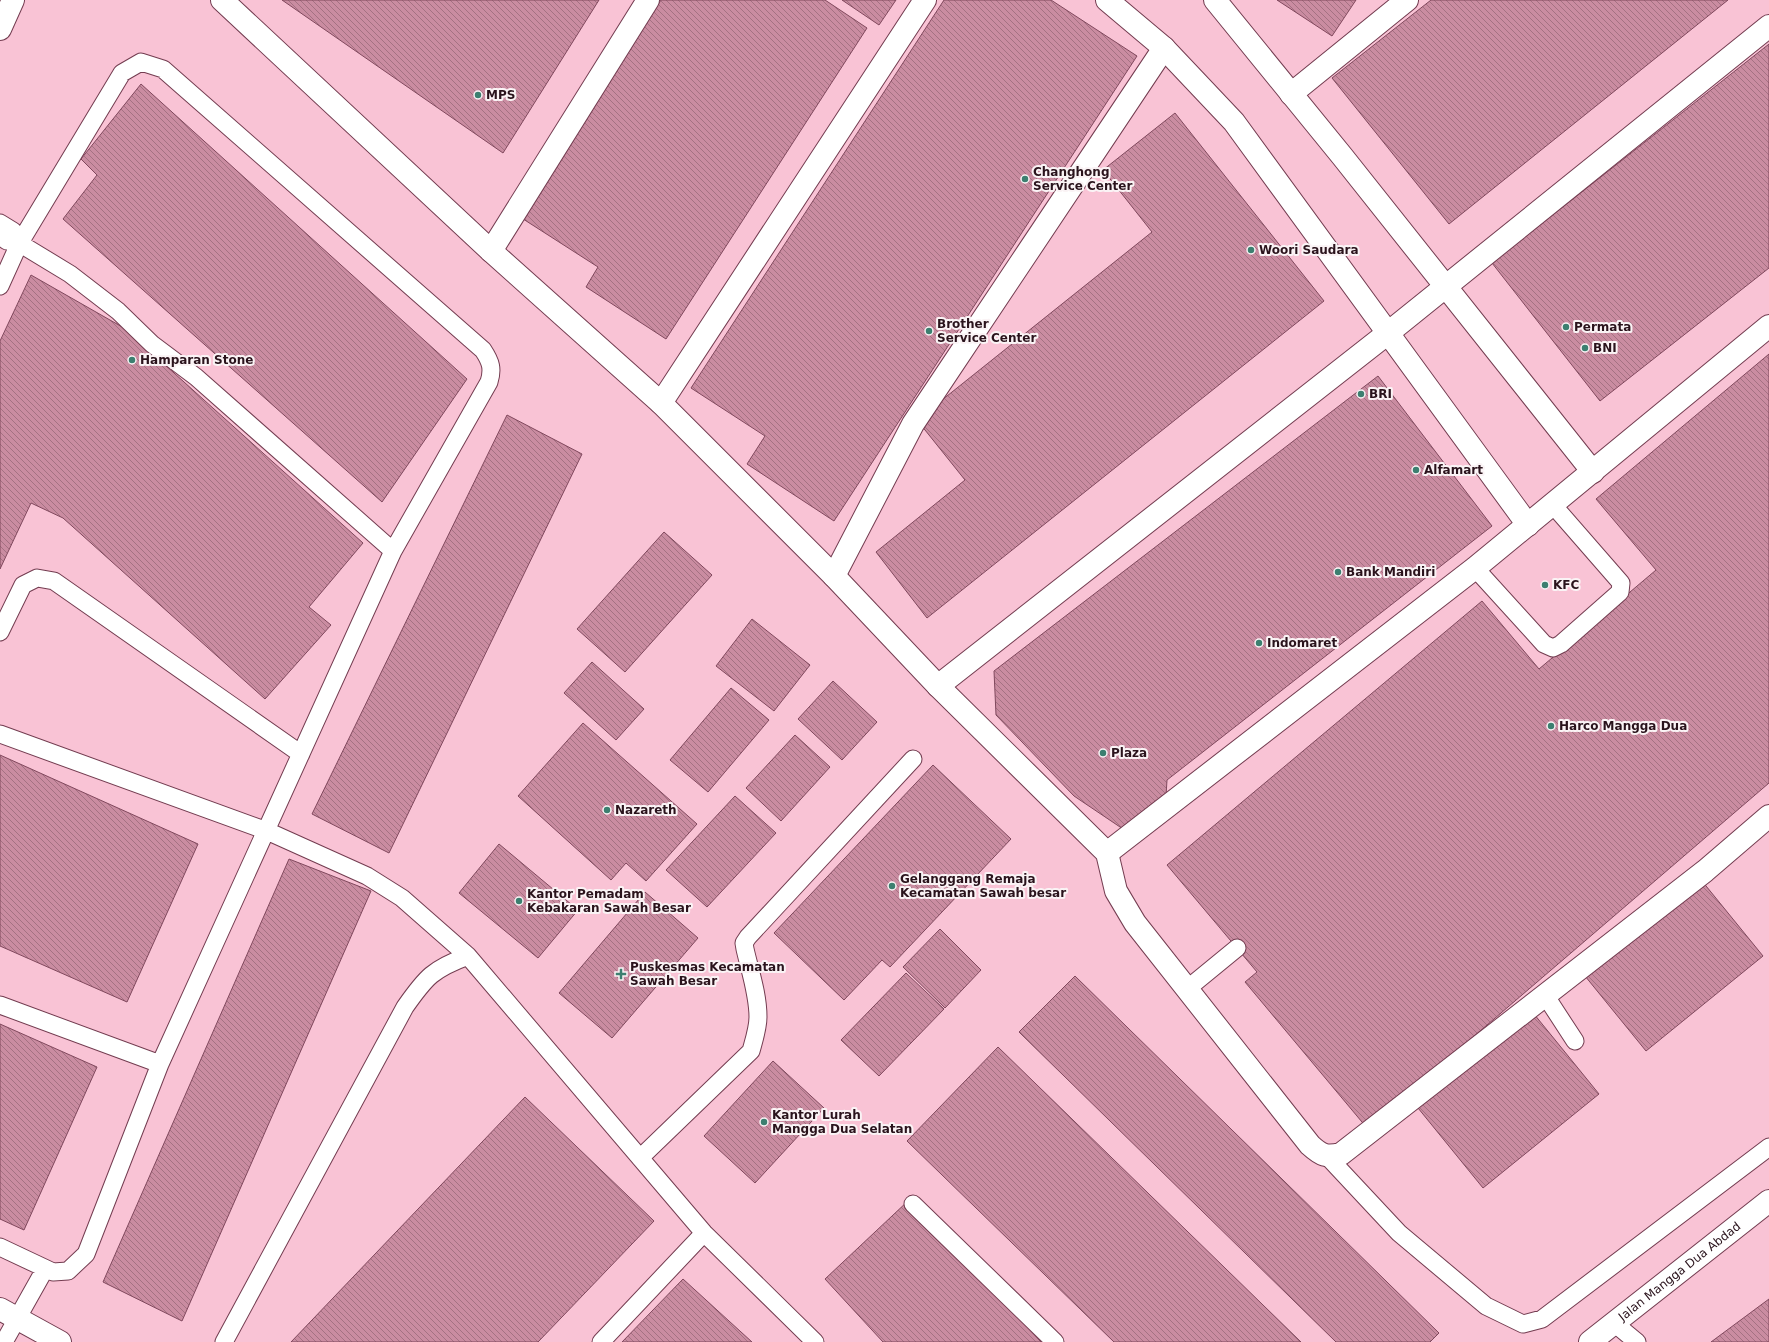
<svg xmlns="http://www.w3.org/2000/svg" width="1769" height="1342" viewBox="0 0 1769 1342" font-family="'DejaVu Sans',sans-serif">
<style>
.building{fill:url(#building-back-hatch);stroke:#80485d}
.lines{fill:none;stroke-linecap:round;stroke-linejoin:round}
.service-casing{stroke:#733c50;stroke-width:19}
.minor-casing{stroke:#733c50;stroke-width:24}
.tertiary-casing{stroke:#733c50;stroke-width:24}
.secondary-casing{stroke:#733c50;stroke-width:24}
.service{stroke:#fff;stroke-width:17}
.minor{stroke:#fff;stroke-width:22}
.tertiary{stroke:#fff;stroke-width:22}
.secondary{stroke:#fff;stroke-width:22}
.poi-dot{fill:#3c7f70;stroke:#faf3f5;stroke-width:1.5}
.labels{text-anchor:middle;stroke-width:4;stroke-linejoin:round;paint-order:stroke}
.poi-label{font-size:12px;font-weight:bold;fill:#2a131c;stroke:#faf3f5;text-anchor:start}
.street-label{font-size:12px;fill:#2a131c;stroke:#faf3f5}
</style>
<defs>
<pattern id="building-back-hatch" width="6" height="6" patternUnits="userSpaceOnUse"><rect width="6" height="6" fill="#ca8ca1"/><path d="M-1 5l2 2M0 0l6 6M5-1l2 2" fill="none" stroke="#a47182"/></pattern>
</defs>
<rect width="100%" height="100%" fill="#f9c3d5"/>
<path class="building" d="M282,0H599L503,153Z
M661,0H825L867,28L666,339L586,287L598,267L520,217Z
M842,0H896L879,25Z
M944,0H1051L1137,56L834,521L747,464L765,436L691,388Z
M1277,0H1356L1332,36Z
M1431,0H1728L1449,224L1332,78Z
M1769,44V268L1600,401L1492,263Z
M141,84L467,379L382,502L63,219L97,175L81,159Z
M1175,113L1324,301L927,618L876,552L965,480L917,420L1152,232L1103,170Z
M31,275L124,328L363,543L309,607L331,625L265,699L63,518L31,503L0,569V341Z
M1769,354V783L1367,1128L1245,982L1257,972L1167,865L1482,601L1539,669L1656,570L1596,499Z
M1378,376L1492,526L1167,780L1166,796L1123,829L1074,796L996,715L994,671Z
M507,415L582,454L389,853L312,814Z
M664,532L712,575L625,672L577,629Z
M752,619L810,665L774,711L716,666Z
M592,662L644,709L616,740L564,693Z
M833,681L877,722L842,760L798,719Z
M731,688L769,720L708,792L670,760Z
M583,723L697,824L646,881L626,863L611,880L518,796Z
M795,735L830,767L781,821L746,788Z
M0,755L198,844L127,1002L0,946Z
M933,765L1011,839L890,967L882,960L844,1000L774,933Z
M735,796L776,833L707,907L666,870Z
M499,844L578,910L538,958L459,893Z
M289,859L371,891L182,1321L103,1282Z
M1702,881L1763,956L1646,1051L1585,976Z
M645,892L698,938L612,1038L559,993Z
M940,929L981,970L945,1008L903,967Z
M906,973L944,1009L879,1076L841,1040Z
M1075,976L1439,1333L1430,1342H1336L1019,1032Z
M1534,1014L1599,1094L1483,1188L1418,1108Z
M0,1024L97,1067L24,1230L0,1219Z
M998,1047L1301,1342H1114L907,1141Z
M773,1061L824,1108L755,1183L704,1136Z
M525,1097L654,1221L538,1342H291Z
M909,1200L1041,1342H883L825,1279Z
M683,1279L752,1342H622Z
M1769,1299V1342H1711Z"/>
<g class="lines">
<defs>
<path id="service" d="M0,223L13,231L14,240
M0,236L7,241L14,240L70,274L118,311L152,344L196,377L393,551L160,1064L86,1254L68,1271L53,1272L0,1247
M0,286L19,244L122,73L141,62L163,69L483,350C491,362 493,369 489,382L393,551
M1475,568L1544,644L1553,648L1561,644L1620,592L1621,583L1553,505
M0,632L23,585L37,578L54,581L301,754
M0,734L267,831L367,876L402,898L468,956L704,1233L815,1342
M1187,989L1237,948
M1545,995L1575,1041
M0,1005L160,1064
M1327,1156L1399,1233L1486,1306L1523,1324L1542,1319L1769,1147
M640,1158L751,1051C754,1040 758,1028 758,1017C758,994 750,971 745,949L744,943L748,937L913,759
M913,1204L1055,1342
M1614,1323L1637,1342
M4,1342L45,1269
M224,1342L405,1007C426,977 433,969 468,956
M601,1342L704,1233"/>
<g id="minor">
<path d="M222,0L491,251L661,403L834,576L938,686L1107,853L1116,891L1135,923L1310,1145C1322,1156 1326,1157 1341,1154L1705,871L1769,816"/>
<path d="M1107,0L1164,48L1234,122L1528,525"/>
<path d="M1215,0L1342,156L1593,472"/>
<path d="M1291,94L1407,0"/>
<path d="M491,251L648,0"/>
<path d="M661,403L925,0"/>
<path d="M834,576L913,424L1164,48"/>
<path d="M938,686L1388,333L1769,26"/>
<path d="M1107,853L1475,568L1769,326"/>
<path id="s1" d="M1590,1342L1769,1201"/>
</g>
<path id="tertiary" d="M0,1309L60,1342"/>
<path id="secondary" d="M0,29L13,0"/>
</defs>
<use href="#service" class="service-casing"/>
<use href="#minor" class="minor-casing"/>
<use href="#tertiary" class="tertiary-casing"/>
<use href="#secondary" class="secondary-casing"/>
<use href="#service" class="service"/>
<use href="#minor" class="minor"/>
<use href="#tertiary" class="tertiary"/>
<use href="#secondary" class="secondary"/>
</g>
<g class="poi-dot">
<circle cx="478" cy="95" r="4"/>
<circle cx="1025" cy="179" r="4"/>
<circle cx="1251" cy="250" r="4"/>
<circle cx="1566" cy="327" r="4"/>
<circle cx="929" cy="331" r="4"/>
<circle cx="1585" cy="348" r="4"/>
<circle cx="132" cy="360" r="4"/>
<circle cx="1361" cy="394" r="4"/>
<circle cx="1416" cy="470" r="4"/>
<circle cx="1338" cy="572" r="4"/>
<circle cx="1545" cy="585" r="4"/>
<circle cx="1259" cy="643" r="4"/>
<circle cx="1551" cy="726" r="4"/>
<circle cx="1103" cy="753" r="4"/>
<circle cx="607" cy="810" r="4"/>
<circle cx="892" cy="886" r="4"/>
<circle cx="519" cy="901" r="4"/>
<path d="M619 968h4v4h4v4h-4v4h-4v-4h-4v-4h4z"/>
<circle cx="764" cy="1122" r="4"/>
</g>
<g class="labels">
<g class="poi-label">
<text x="486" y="99">MPS</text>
<text x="1033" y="176">Changhong<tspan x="1033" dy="14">Service Center</tspan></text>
<text x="1259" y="254">Woori Saudara</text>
<text x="937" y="328">Brother<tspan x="937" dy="14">Service Center</tspan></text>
<text x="1574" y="331">Permata</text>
<text x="1593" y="352">BNI</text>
<text x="140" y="364">Hamparan Stone</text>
<text x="1369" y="398">BRI</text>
<text x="1424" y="474">Alfamart</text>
<text x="1346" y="576">Bank Mandiri</text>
<text x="1553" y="589">KFC</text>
<text x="1267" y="647">Indomaret</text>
<text x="1559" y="730">Harco Mangga Dua</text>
<text x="1111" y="757">Plaza</text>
<text x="615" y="814">Nazareth</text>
<text x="900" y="883">Gelanggang Remaja<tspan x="900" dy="14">Kecamatan Sawah besar</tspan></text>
<text x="527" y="898">Kantor Pemadam<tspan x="527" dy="14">Kebakaran Sawah Besar</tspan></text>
<text x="630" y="971">Puskesmas Kecamatan<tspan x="630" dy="14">Sawah Besar</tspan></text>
<text x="772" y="1119">Kantor Lurah<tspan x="772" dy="14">Mangga Dua Selatan</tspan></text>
</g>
<g class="street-label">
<text dy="4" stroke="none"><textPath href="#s1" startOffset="114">Jalan Mangga Dua Abdad</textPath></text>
</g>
</g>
</svg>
